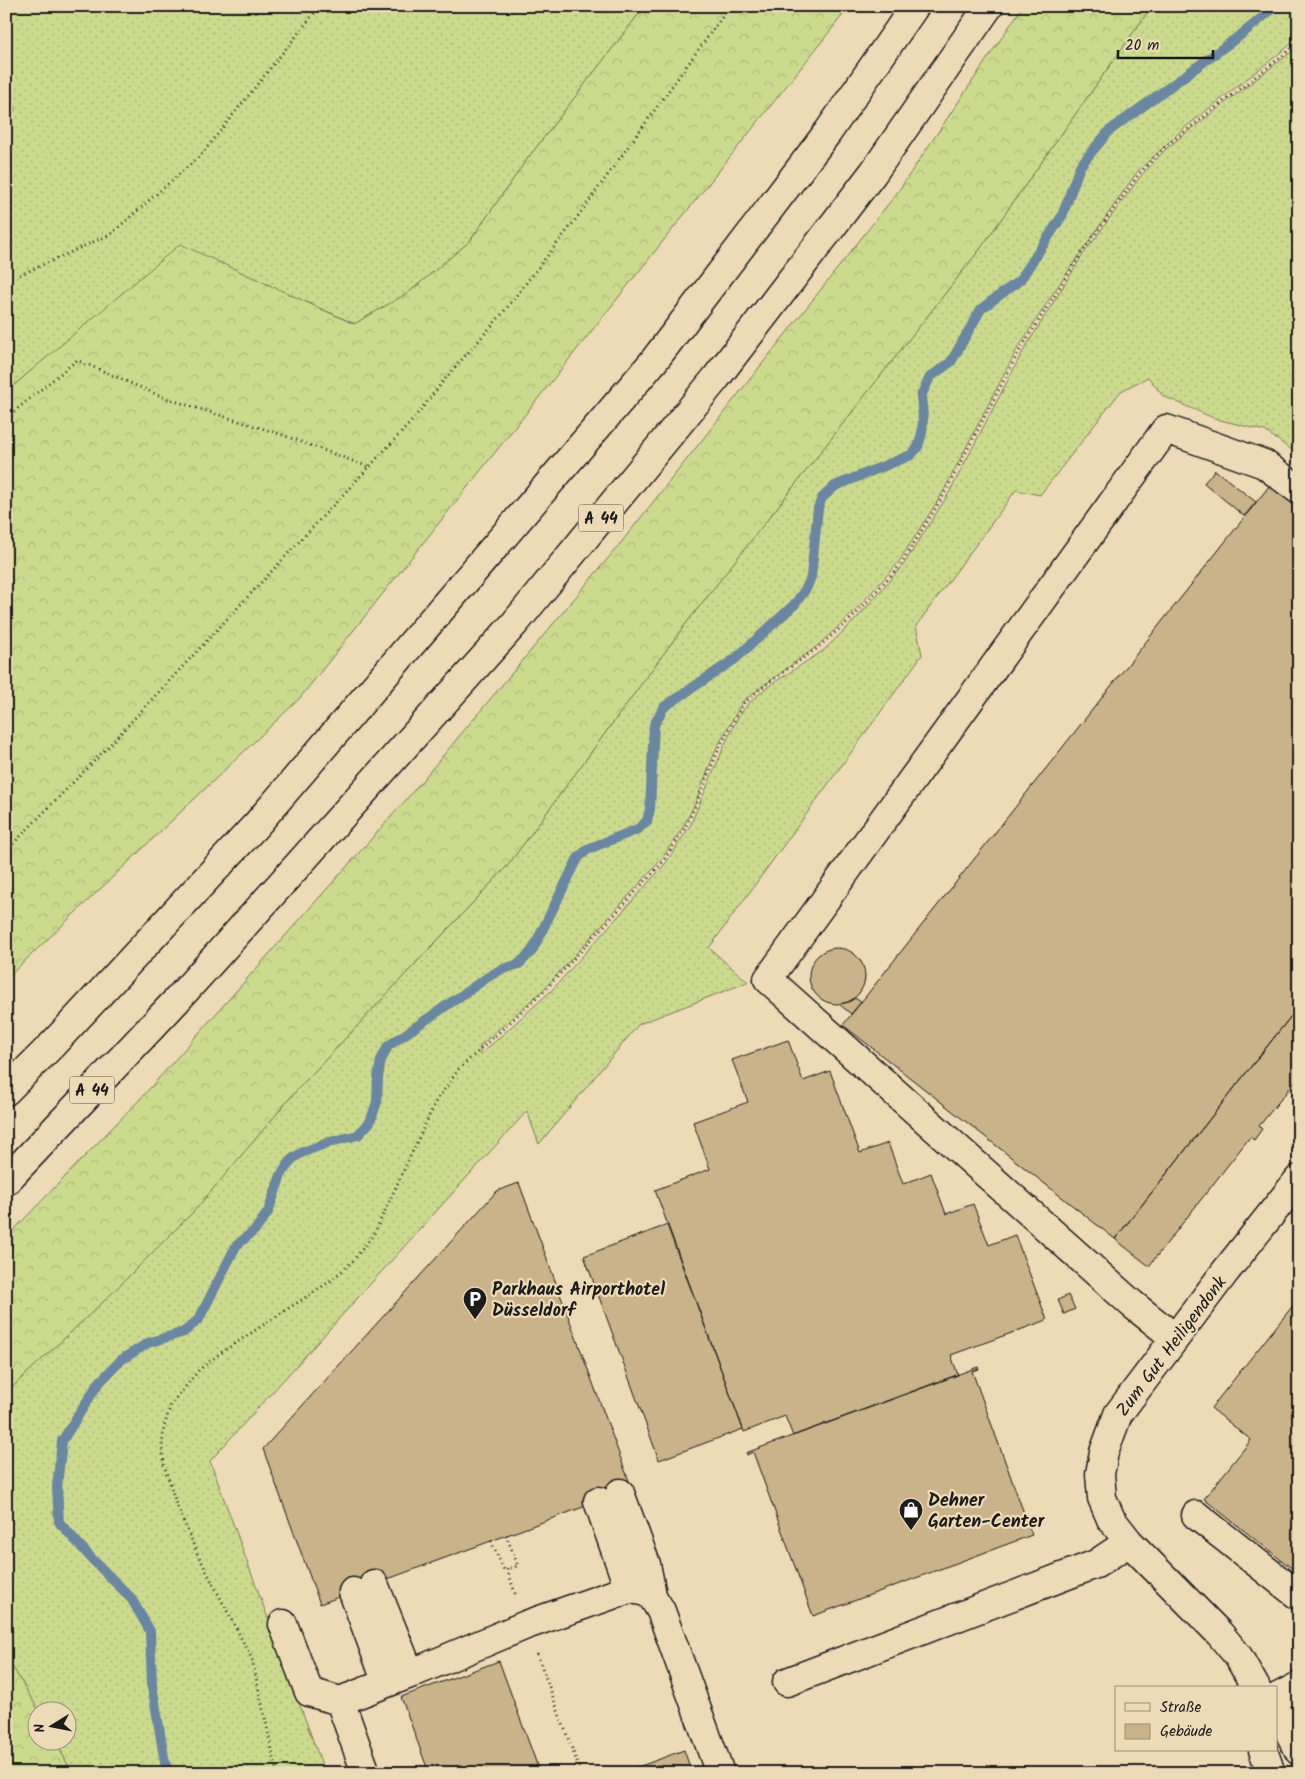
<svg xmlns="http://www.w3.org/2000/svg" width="1305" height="1779" viewBox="0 0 1305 1779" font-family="Kalam,sans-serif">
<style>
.grass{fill:url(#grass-dots);stroke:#747b55}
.forest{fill:url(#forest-crowns);stroke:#747b55}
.wetland{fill:url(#wetland-marsh);stroke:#747b55}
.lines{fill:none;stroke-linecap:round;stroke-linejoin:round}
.stream{stroke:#6a86a1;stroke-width:10}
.building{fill:#cab28a;stroke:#1c1c1c}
.minor-casing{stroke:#1c1c1c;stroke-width:31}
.highway-casing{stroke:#1c1c1c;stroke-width:31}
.path{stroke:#1c1c1c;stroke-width:3;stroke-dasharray:1 4;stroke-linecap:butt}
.minor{stroke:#eddab7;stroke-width:28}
.highway{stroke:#eddab7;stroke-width:28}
.labels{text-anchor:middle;stroke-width:4.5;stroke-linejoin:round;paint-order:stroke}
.shield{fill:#eddab7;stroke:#5b554a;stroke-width:1}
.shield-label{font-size:16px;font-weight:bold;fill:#1c1c1c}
.poi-label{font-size:18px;font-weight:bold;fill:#1c1c1c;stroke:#eddab7;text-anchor:start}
.street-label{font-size:18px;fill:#1c1c1c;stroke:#eddab7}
</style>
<defs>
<pattern id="grass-dots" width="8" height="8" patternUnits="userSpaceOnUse" patternTransform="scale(1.25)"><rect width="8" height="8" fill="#ccda8e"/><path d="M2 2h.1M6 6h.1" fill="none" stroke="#afba7a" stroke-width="1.8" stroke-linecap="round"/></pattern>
<pattern id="forest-crowns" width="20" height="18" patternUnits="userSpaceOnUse" patternTransform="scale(1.25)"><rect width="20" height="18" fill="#ccda8e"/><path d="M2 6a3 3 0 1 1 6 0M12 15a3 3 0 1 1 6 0" fill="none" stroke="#afba7a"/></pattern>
<pattern id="wetland-marsh" width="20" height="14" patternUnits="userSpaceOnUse" patternTransform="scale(1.25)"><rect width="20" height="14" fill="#ccda8e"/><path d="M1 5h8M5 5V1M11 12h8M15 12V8" fill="none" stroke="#afba7a"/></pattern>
</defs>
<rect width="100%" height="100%" fill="#eddab7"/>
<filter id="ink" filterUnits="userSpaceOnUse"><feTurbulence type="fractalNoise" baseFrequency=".02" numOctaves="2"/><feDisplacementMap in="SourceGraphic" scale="10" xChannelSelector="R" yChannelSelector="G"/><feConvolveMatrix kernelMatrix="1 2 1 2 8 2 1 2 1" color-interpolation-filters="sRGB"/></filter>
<g filter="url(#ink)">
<path class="grass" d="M6,6H645L525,162L470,241L408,293L355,324L180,245L6,392V116L15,110L6,41Z
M1152,6H1299V38L1183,129L1137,172L1056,289L1016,351L942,494L898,563L852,614L816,647L743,701L716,749L695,804L683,827L661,860L544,989L480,1046V1055L552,990L666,863L690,826L726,742L738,717L749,703L766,688L824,650L856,619L904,564L949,493L1022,353L1082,256L1140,177L1167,148L1190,130L1299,46V455L1265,431L1216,419L1163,396L1148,377L1121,391L1040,495L1016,490L916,626L922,655L709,948L748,982L639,1024L539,1144L527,1111L210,1461L325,1773H72L56,1742H68V1712L39,1711L6,1656V1393L105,1300L195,1209L296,1091L508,865L684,626L980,249Z"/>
<path class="forest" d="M645,6H850L299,699L6,979V392L180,244L354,324L408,293L470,241L525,162Z
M1023,6H1152L980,249L684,626L508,865L296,1091L196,1209L105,1300L6,1393V1238L142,1097L405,801L620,544L897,193Z
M6,1656L39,1711L38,1712V1742H56L72,1773H6Z"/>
<path class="wetland" d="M6,41L15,111L6,116Z"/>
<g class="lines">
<path class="stream" d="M169,1773L165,1763L152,1685L150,1631L131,1598L92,1559L59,1522L57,1487L62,1441L98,1384L121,1360L148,1343L184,1332L199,1319L236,1246L256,1229L268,1212L281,1175L292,1159L303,1152L330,1142L358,1135L370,1122L377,1102L378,1078L381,1060L388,1046L488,977L500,970L519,964L532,951L578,858L588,849L638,829L647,821L650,809L654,725L664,707L735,659L795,604L807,587L811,577L818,508L822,498L835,486L911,455L918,447L922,433L923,418L921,396L930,377L951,362L981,309L1020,280L1062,216L1080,166L1109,131L1242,34L1276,6"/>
</g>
<path class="building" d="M1215,470L1256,502L1244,516L1204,483Z
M1270,485L1299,508V1006L1115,1239L843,1025Z
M809 976a28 28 0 1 1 56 0a28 28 0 1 1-56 0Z
M855,998L861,1002L851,1014L839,1004L849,1002Z
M1299,1006V1077L1259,1126L1262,1129L1254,1140L1250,1137L1149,1266L1115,1239Z
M788,1040L803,1081L830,1071L860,1153L888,1143L903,1184L931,1173L946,1214L973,1204L989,1245L1015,1235L1047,1320L951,1355L958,1375L793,1436L785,1416L744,1432L655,1190L710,1169L693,1122L748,1102L732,1060Z
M519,1183L632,1489L320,1604L263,1449L497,1191Z
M667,1225L743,1429L659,1460L584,1256Z
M1068,1295L1075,1309L1064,1314L1058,1300Z
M1299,1298V1574L1204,1499L1251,1440L1211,1408Z
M978,1367L979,1369L972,1371L1032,1535L813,1616L753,1452L747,1455L746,1453Z
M499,1661L540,1773H429L401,1697Z
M684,1750L692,1773H622Z"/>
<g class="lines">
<defs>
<path id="minor" d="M1175,1338L1132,1304L768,979L1166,429L1264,464L1299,490
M620,1493L646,1564L652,1595
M598,1501L629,1589
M1196,1515L1299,1596
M374,1584L410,1674
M353,1592L387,1683
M283,1624L309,1692L340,1701L366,1773
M787,1682L1096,1564L1129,1542
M1256,1688L1238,1656L1219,1633L1129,1542L1111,1519L1102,1498L1100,1474L1104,1452L1118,1414L1225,1272L1299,1179
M1276,1698L1299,1686
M340,1701L410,1674L526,1625L629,1589C650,1592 650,1592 661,1611L720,1773
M1276,1714L1283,1720L1299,1751
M1263,1750L1271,1773"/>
<path id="highway" d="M6,1091L53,1044L257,824L653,362L828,132L915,6
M6,1181L177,1000L515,623L716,378L873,173L989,6"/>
</defs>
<use href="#minor" class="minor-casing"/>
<use href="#highway" class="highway-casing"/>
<path class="path" d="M20,275L111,234L201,155L320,6
M6,418L77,360L165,398L280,434L369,467
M6,851L102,753L411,422L449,374L502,314L573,223L730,6
M506,1535L518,1566L507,1569
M491,1541L504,1570L507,1569L516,1596
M537,1654L581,1773
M277,1773L252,1659L196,1551L176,1503L164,1465L162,1446L164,1427L171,1404L199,1370L219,1354L329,1282L352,1262L374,1234L436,1101L459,1069L544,991L662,863L685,828L695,807L719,748L744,703L761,688L816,649L852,618L901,564L943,496L1018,353L1081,254L1139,174L1166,146L1299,43"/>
<use href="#minor" class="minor"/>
<use href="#highway" class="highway"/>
</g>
</g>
<defs>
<symbol id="parking-pin" viewBox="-11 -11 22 30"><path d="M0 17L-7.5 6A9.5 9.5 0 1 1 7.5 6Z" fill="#1c1c1c" stroke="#eddab7"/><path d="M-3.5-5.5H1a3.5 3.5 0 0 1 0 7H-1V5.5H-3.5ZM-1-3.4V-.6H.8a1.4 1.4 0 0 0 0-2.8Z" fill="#fff"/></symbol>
<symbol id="shop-pin" viewBox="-11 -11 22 30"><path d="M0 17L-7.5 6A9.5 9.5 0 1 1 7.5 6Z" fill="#1c1c1c" stroke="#eddab7"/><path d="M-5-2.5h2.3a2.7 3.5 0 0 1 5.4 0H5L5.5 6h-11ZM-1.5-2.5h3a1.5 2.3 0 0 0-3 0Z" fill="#fff"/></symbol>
</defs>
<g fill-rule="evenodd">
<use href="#parking-pin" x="461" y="1285" width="28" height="38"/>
<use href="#shop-pin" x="897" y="1496" width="28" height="38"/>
</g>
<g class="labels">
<g class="shield">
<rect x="578.5" y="504.5" width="45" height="27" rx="4"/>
<rect x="69.5" y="1076.5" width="45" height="27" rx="4"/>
</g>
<g class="shield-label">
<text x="601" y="524">A 44</text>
<text x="92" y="1096">A 44</text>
</g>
<g class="poi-label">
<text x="492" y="1295">Parkhaus Airporthotel<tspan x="492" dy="21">Düsseldorf</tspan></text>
<text x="928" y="1506">Dehner<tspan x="928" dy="21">Garten-Center</tspan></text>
</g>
<g class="street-label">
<text transform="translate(1171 1346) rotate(-53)" y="6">Zum Gut Heiligendonk</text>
</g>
</g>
<rect width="1305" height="1779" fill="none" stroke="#eddab7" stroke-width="25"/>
<rect x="12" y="12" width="1280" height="1754" fill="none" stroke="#1c1c1c" stroke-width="2" filter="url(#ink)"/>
<rect x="1115" y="1686" width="162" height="65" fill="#eddab7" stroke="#998e79"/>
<rect x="1125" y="1703" width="25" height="8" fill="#eddab7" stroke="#998e79"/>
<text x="1160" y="1712" font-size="15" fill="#1c1c1c">Straße</text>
<rect x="1125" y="1724" width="25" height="15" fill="#cab28a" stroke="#998e79"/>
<text x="1160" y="1736" font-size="15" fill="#1c1c1c">Gebäude</text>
<g transform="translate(52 1726) rotate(260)"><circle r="24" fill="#eddab7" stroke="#998e79"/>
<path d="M0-4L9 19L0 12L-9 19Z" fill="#1c1c1c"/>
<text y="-8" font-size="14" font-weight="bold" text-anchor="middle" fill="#1c1c1c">N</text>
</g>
<path d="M1118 50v8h95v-8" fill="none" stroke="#1c1c1c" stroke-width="2.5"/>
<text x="1125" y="50" font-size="15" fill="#1c1c1c" stroke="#eddab7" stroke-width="4" paint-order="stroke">20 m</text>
</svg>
